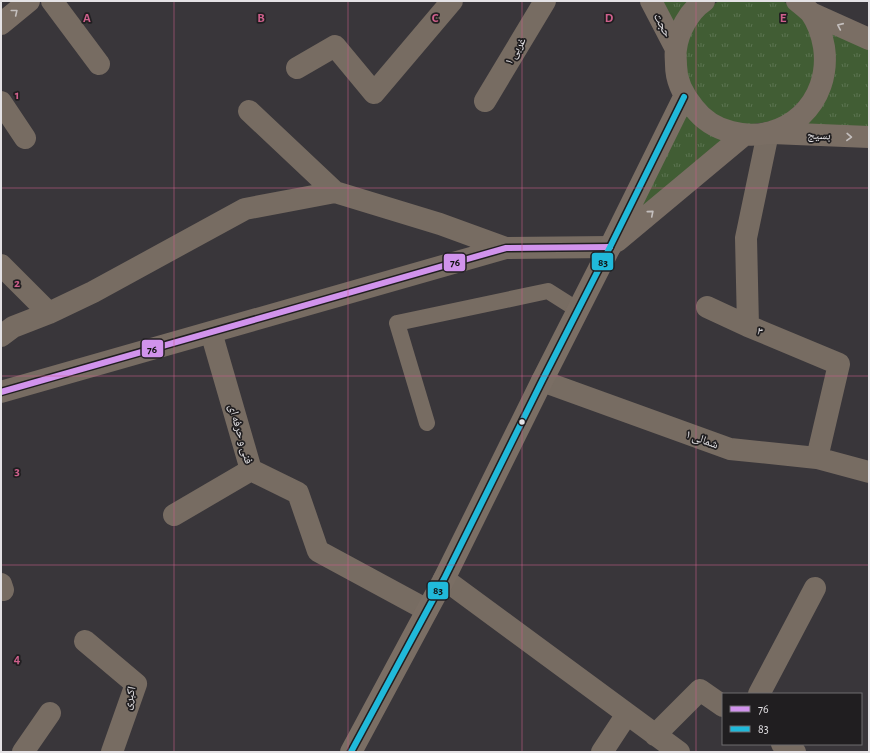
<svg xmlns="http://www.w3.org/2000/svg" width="870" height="753" viewBox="0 0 870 753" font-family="'Alegreya Sans','Noto Naskh Arabic',sans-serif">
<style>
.grass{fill:url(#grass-tufts)}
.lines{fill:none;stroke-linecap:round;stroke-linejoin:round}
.lane{stroke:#776c62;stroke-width:16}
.street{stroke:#776c62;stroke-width:22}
.secondary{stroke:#7a6e64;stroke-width:22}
.bus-1-casing{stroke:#201e20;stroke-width:9}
.bus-2-casing{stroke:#201e20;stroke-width:9}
.bus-1{stroke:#d193ec;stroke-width:6}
.bus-2{stroke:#20b9da;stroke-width:6}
.oneway{stroke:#c4bfbe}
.grid{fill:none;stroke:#ce5f8b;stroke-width:1;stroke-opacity:0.55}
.bus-dot{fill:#e4e2e5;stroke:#201e20;stroke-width:1.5}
.labels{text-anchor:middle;stroke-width:3.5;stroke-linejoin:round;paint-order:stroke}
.street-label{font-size:12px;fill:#e4e2e5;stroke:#201e20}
.grid-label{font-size:13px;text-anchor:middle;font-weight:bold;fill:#ce5f8b;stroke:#201e20;stroke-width:3.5;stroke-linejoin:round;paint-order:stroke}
.line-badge{stroke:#201e20;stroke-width:1.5}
.pale-badge-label{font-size:11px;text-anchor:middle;font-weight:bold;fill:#111}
</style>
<defs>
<pattern id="grass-tufts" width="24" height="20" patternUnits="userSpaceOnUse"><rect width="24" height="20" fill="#415d34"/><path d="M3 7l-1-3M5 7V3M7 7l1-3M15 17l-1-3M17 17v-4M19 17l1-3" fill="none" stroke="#5c7451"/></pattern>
</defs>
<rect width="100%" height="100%" fill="#39363a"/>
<path class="grass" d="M661,1H693L674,27Z
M719,1H782C802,9 814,35 816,55C818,72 808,94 796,105C793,108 789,112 785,115C775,121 764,123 753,124C691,127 663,53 706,9C710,6 715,4 719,1Z
M831,30L869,48V127H799Z
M686,103L735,137L622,232Z"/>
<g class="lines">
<path class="lane" d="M427,423L397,323L548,291L578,310"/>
<path class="street" d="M52,1L99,64
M297,68L335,46L374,93L452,1
M485,101L545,1
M1,102L25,138
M249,111L335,192
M768,133L746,238L748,326L839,364L817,458
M1,265L49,313
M707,307L748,326
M211,332L251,470L298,493L318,551L427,610
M1,336L13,327L49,313L93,292L245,209L335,192L440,224L506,248
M542,381L730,449L817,458L869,472
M1,392L506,248L610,247
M174,515L251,470
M444,579L679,752
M1,584L3,590H1
M85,641L136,684L112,752
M759,694L815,588
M655,735L700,690L723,706
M782,744L795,752
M23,752L50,713
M602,752L627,714"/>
<path class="secondary" d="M651,1L676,49
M704,1C689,11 678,32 676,49C675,54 676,60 676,65C676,81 683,95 694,108C703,120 716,128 731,132C786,146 832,102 824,47C822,35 818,23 811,13C807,9 802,5 797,1
M811,13L869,39
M1,24L29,1
M772,133L869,137
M617,241L744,135
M351,752L444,579L542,381L610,247L684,97"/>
<defs>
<path id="bus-1" d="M1,392L506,248L610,247"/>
<path id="bus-2" d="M351,752L444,579L542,381L610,247L684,97"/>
</defs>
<use href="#bus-1" class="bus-1-casing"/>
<use href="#bus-2" class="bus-2-casing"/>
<use href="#bus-1" class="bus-1"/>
<use href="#bus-2" class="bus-2"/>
</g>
<defs><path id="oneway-chevron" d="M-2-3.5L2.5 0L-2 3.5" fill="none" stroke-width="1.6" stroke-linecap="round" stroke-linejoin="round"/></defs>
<g class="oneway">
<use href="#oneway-chevron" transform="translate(15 12) rotate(-39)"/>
<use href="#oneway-chevron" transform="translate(840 26) rotate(-156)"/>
<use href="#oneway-chevron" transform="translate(849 137) rotate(2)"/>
<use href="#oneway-chevron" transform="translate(651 213) rotate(-40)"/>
</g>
<path class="grid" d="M174,1V752M348,1V752M522,1V752M696,1V752M1,188H869M1,376H869M1,565H869"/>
<circle class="bus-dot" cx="522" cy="422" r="3.5"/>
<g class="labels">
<g class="street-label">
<text transform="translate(663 25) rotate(62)" y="4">حجت</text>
<text transform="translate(515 51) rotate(-59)" y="4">۱ غربی</text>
<text transform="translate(819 135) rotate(2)" y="4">بسیج</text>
<text transform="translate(760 331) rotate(23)" y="4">۳</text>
<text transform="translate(241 434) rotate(74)" y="4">فنی و حرفه ای</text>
<text transform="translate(702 439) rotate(20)" y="4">۱ شمالی</text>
<text transform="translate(129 698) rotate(-76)" y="4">اکبری</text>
</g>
</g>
<g class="grid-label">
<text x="87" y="22">A</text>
<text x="261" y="22">B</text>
<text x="435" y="22">C</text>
<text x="609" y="22">D</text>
<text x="783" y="22">E</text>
<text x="17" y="99">1</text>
<text x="17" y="287">2</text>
<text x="17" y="475">3</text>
<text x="17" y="663">4</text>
</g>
<g class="line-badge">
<rect x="591" y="252" width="23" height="19" rx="4" fill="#20b9da"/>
<rect x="443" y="253" width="23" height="19" rx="4" fill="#d193ec"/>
<rect x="141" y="339" width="23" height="19" rx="4" fill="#d193ec"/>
<rect x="427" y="581" width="22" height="19" rx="4" fill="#20b9da"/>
</g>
<g class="pale-badge-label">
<text x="603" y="266">83</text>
<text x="455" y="266">76</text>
<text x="152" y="353">76</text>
<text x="438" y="594">83</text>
</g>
<rect width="870" height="753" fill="none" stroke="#e4e2e5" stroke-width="4"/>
<rect x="722" y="693" width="140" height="52" fill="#201e20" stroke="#6e6c6f"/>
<rect x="730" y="706" width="20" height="6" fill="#d193ec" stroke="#6e6c6f"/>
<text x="758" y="713" font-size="12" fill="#e4e2e5">76</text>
<rect x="730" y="726" width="20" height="6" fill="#20b9da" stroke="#6e6c6f"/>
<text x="758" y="733" font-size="12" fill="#e4e2e5">83</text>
</svg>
